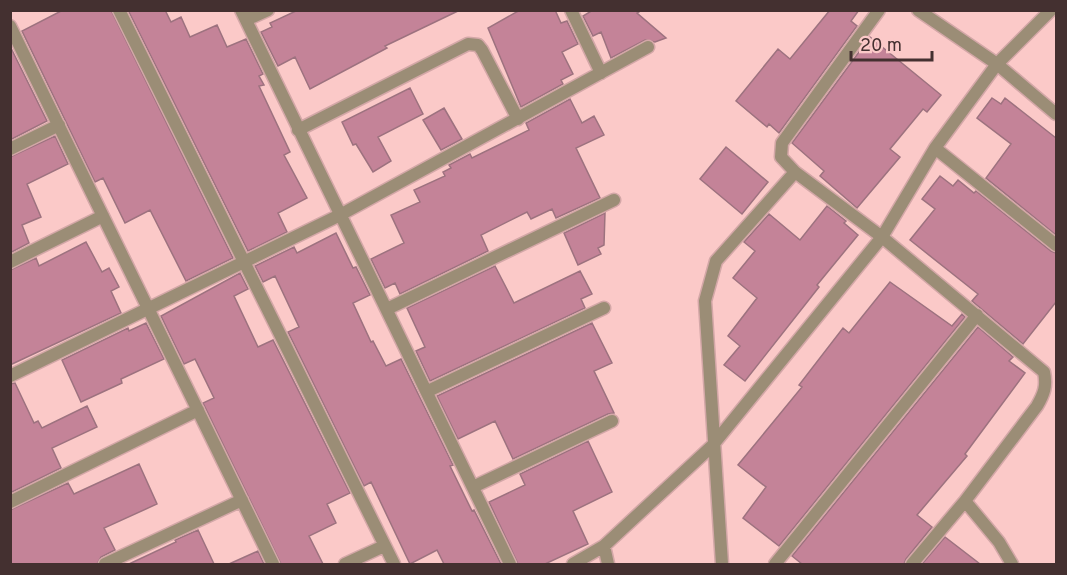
<svg xmlns="http://www.w3.org/2000/svg" width="1067" height="575" viewBox="0 0 1067 575" font-family="Overpass,sans-serif">
<style>
.building{fill:#c48398;stroke:#9d727f;stroke-width:1.5}
.lines{fill:none;stroke-linecap:round;stroke-linejoin:round}
.street-casing{stroke:#d3a7a7;stroke-width:15}
.street{stroke:#9b8d76;stroke-width:12}
</style>
<rect width="100%" height="100%" fill="#fbc9c8"/>
<path class="building" d="M63,10H111L233,258L186,281L150,210L125,223L103,178L95,182L22,31Z
M128,10H165L171,22L181,17L190,37L217,25L227,47L246,39L263,74L259,76L264,85L259,86L290,152L284,155L307,198L278,213L287,232L248,251Z
M460,10L385,46L387,48L310,89L295,57L278,66L261,32L272,27L270,23L298,10Z
M520,10H555L561,23L567,21L578,44L562,52L573,74L561,80L563,84L521,107L488,28Z
M593,10H642L637,13L666,38L655,42L645,40L611,58L601,32L593,36L583,16Z
M830,10H859L851,21L857,26L779,133L769,124L767,127L736,101L778,49L790,59Z
M870,37L941,95L927,112L923,109L890,149L900,157L857,208L820,176L824,171L792,143Z
M10,46L47,121L10,140Z
M410,88L423,114L378,137L391,161L373,172L356,144L353,145L342,122Z
M992,98L1001,104L1005,98L1056,138V235L986,178L1011,144L977,118Z
M570,99L582,123L594,116L604,135L576,148L600,198L556,218L552,209L531,219L527,212L481,235L488,251L400,294L395,283L385,288L371,259L404,243L391,215L420,202L414,190L445,176L443,172L451,168L449,165L470,154L472,158L529,130L526,123Z
M444,108L462,139L441,150L423,120Z
M55,136L68,164L27,184L41,217L22,225L29,243L10,253V157Z
M726,147L768,182L742,214L700,179Z
M940,176L953,186L958,180L974,193L976,191L1051,251L1056,253V302L1023,344L972,301L978,294L910,240L935,209L922,199Z
M827,206L846,221L844,223L858,235L817,285L819,287L745,381L724,365L740,346L728,336L757,298L733,278L755,251L744,242L769,214L800,240Z
M605,213L604,245L598,248L601,254L578,265L564,233Z
M336,233L353,268L356,267L370,295L353,303L371,342L373,341L386,366L401,359L453,465L450,466L472,511L474,510L501,564H444L437,550L410,564L371,482L364,486L288,332L299,327L275,276L263,282L255,266L294,247L297,253Z
M86,242L102,272L109,268L119,287L111,291L121,313L10,365V270L36,258L39,266Z
M495,266L514,303L580,271L592,294L581,299L585,308L430,381L416,351L425,347L407,308Z
M240,273L248,289L234,296L258,347L273,340L350,493L327,504L336,523L309,536L323,564H281L203,403L214,398L195,359L184,364L161,316Z
M890,282L952,326L962,314L965,317L779,546L743,518L766,487L738,465L802,387L799,385L843,328L849,333Z
M146,323L164,359L121,379L122,383L81,402L62,360L128,328L129,331Z
M592,323L612,363L594,371L614,413L608,414L513,459L495,421L458,439L437,396Z
M978,327L1013,357L1009,361L1025,373L965,454L967,456L917,515L932,527L906,559L904,564H802L792,556Z
M15,383L34,423L38,421L42,428L87,406L97,427L52,448L61,468L10,493V384Z
M588,441L612,492L573,511L588,544L545,564H518L489,502L525,485L520,474Z
M139,464L157,504L104,528L115,550L101,557L97,564H10V510L68,483L74,494Z
M198,530L214,564H129L176,542L175,540Z
M945,537L980,564H922Z
M258,551L264,564H229Z"/>
<g class="lines">
<defs>
<path id="street" d="M119,10L394,564
M241,10L510,564
M571,10L601,73
M879,10L782,143L781,157L795,172L882,237L1044,372C1047,386 1044,394 1037,406L965,501L912,564
M918,10L997,64L1056,114
M246,20L268,10
M10,26L273,564
M298,130L468,44L478,45L482,50L518,119
M935,148L1056,245
M10,149L59,125
M10,262L103,216
M387,309L614,200
M10,376L340,215L648,47
M428,391L604,308
M473,487L612,421
M965,501L999,542L1012,564
M10,502L198,410
M604,546L608,564
M105,564L242,500
M345,564L384,546
M573,564L604,546L712,446L882,237L935,148L997,64L1051,10
M722,564L705,301L716,261L795,172
M775,564L977,315"/>
</defs>
<use href="#street" class="street-casing"/>
<use href="#street" class="street"/>
</g>
<rect width="1067" height="575" fill="none" stroke="#443030" stroke-width="24"/>
<path d="M851 51v9h81v-9" fill="none" stroke="#443030" stroke-width="3"/>
<text x="860" y="51" font-size="18" fill="#443030" stroke="#fbc9c8" stroke-width="4.5" paint-order="stroke">20 m</text>
</svg>
